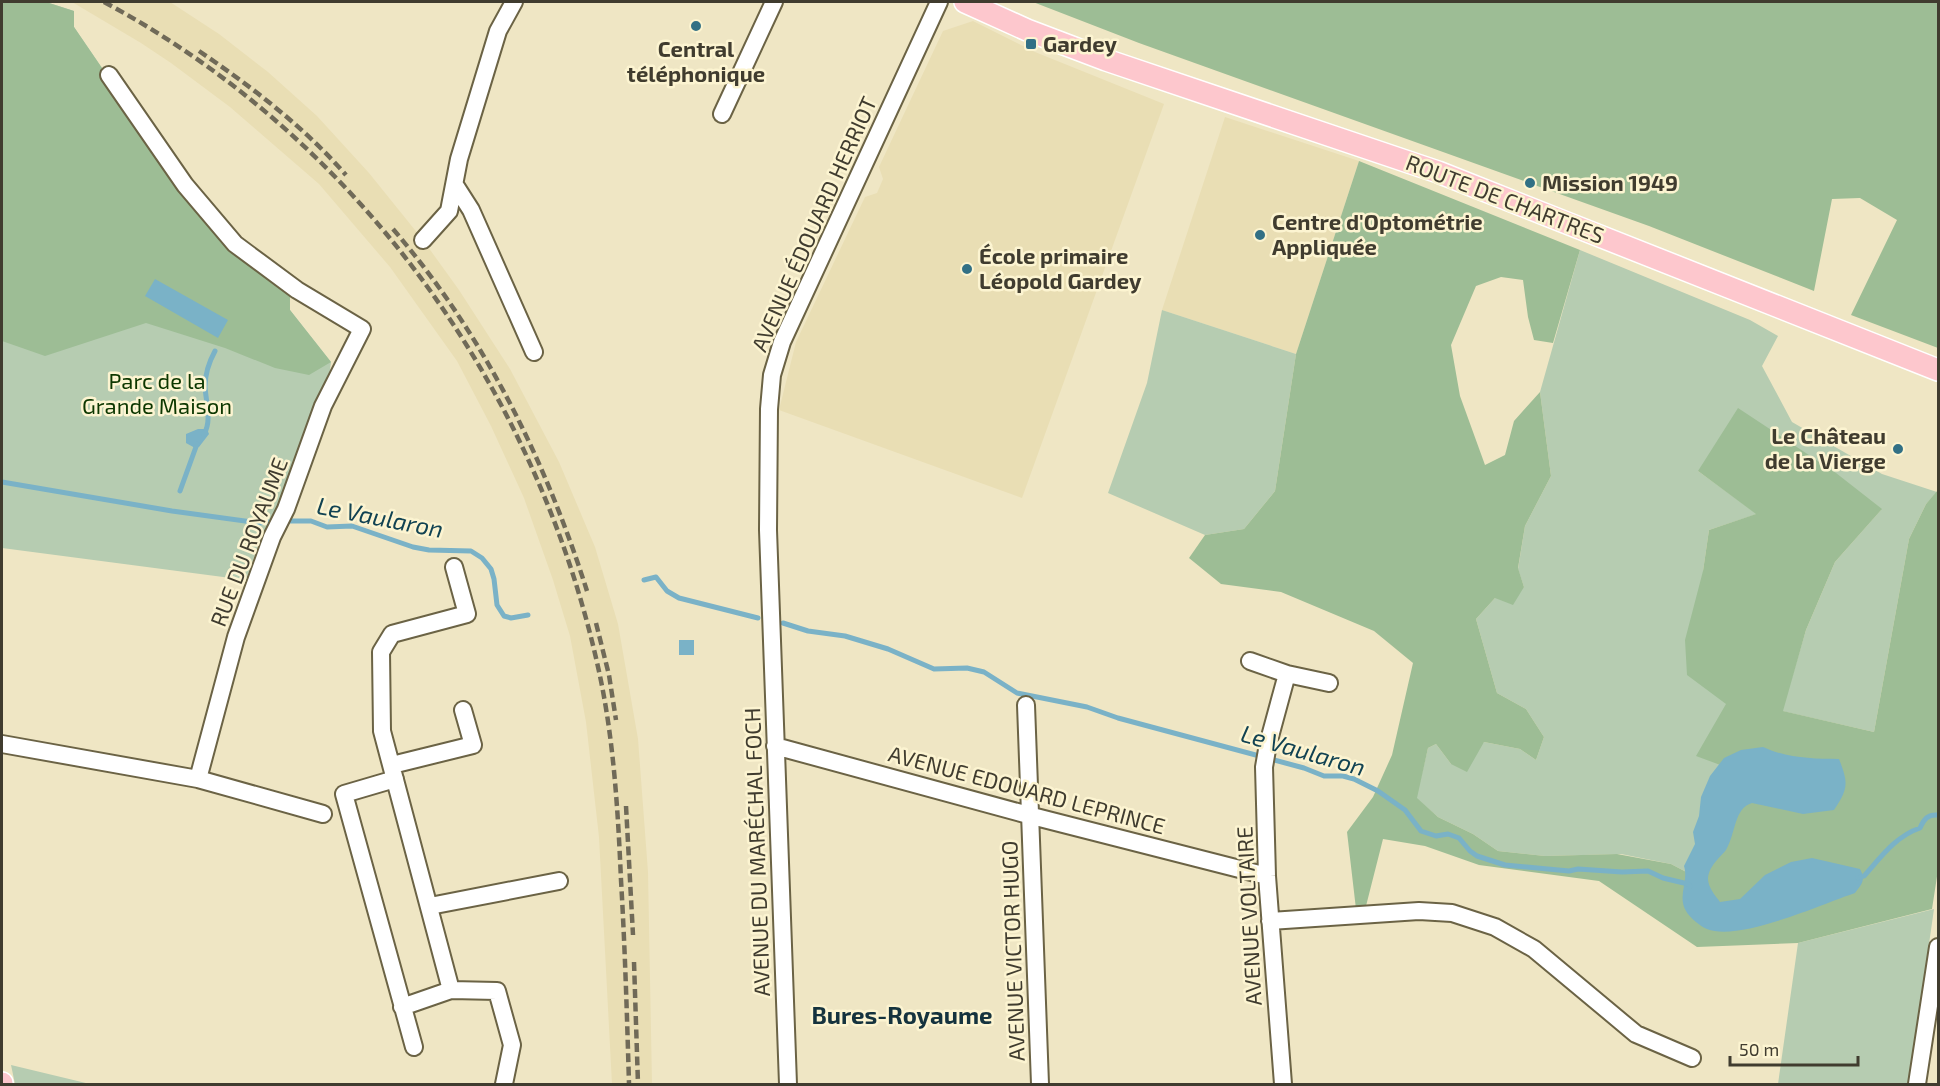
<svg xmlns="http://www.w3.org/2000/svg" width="1940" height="1086" viewBox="0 0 1940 1086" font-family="'Exo 2',sans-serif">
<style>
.built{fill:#e9deb4}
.green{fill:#b6ccb1}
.forest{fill:#9dbd95}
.water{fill:#7ab2c7}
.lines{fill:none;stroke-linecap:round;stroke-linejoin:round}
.stream{stroke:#7ab2c7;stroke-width:5}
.minor-casing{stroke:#6b6345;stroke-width:20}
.major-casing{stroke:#fff;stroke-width:24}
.minor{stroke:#fff;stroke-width:16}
.major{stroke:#fdc7cd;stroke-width:21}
.rail{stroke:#706a58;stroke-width:4.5;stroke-dasharray:9 4.5;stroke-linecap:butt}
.poi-dot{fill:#327085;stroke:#fcf4d1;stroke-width:2}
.labels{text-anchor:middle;stroke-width:5;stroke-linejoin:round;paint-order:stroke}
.poi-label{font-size:22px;font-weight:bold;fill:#403c2f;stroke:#fcf4d1;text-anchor:start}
.street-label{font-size:22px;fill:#403c2f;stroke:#fcf4d1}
.park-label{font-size:22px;fill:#0c3700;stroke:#fcf4d1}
.water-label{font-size:24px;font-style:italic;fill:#114252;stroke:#fcf4d1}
.neighbourhood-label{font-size:24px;font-weight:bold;fill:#15333e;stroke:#fcf4d1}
</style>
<rect width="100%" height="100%" fill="#efe6c4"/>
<path class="built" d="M72,2H170L219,34L268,72L317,116L369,173L423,240L459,290L510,369L559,462L595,547L618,624L638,739L648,872L652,1084H612L599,837L586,722L570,636L553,580L524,498L491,426L457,361L390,267L319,184L230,107L171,63L141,43Z
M973,21L1035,52L1164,104L1022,498L779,410L796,342L865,197L877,193L883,179L879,167L943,31Z
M1225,117L1359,161L1296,354L1162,310Z"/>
<path class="green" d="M2,2H46L74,11V27L199,210L290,293V310L331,362L328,385L273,529L262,534L246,580L2,548Z
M1580,250L1750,320L1778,336L1762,366L1792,422L1882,474L1937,492L1926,504L1909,539L1874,732L1782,711L1806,630L1835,562L1881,510L1698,471L1757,514L1709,530L1703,571L1726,704L1742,773L1694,876L1671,864L1621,854L1545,856L1498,851L1473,834L1438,817L1416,798L1428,748L1436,744L1451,764L1484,742L1520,749L1536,760L1544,737L1526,709L1497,693L1476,619L1495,598L1524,587L1518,569L1525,526L1551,476L1540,392Z
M1162,310L1296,354L1275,491L1244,529L1205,535L1108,493L1147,383Z
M1934,909L1909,1084H1778L1798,943Z
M11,1065L90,1084H15Z"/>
<path class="forest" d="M2,2H46L74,11V27L199,210L290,293V310L331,362L309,375L275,368L225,348L146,323L45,356L2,341Z
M1033,2H1938V348L1851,315L1897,220L1860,198L1832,199L1814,291L1649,226L1139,43Z
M1359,161L1580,250L1553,343L1534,340L1528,317L1523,280L1501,277L1476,286L1451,345L1460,396L1485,465L1505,455L1514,421L1540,392L1551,476L1525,526L1518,568L1524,587L1513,605L1495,598L1476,619L1497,693L1526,709L1544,737L1536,760L1520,749L1484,742L1467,772L1451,764L1436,744L1428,748L1417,798L1438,817L1473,834L1498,851L1545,856L1617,854L1671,864L1694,876L1742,773L1696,756L1726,704L1687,675L1685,640L1703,571L1709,530L1756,514L1698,471L1738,408L1836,473L1882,509L1835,562L1806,630L1783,711L1874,732L1909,539L1926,504L1938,490V870L1932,909L1798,943L1697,947L1599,881L1479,865L1425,846L1383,839L1366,906L1356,909L1347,832L1373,797L1392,755L1413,663L1374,631L1281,592L1221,584L1189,558L1205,535L1244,529L1275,491L1296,354Z"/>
<path class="water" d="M155,279L228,320L218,338L145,296Z
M198,429H207L209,434L199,447L195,448L186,443V434Z
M679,640H694V655H679Z
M1763,747C1787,758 1812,759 1839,759C1848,782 1849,788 1834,810L1803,814L1752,803C1734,808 1736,833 1726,850C1721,856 1711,865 1709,873C1705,884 1714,894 1720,902L1740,899L1765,875L1791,862L1812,858L1860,869C1866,880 1862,884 1855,893C1822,904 1739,942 1707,929C1700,926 1690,918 1686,911C1677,896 1689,882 1684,866L1695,844L1693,832L1699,816L1701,797L1710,776L1724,758L1741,750Z"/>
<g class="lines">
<path class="stream" d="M204,434C212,421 206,402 205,387C205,374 209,362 215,351
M2,482L172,511L259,523L268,522
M180,491L197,444
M289,521H311L327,527L352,526L413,547L429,550L471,551L482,558L491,569L494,579L497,605L504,616L511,618L528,615
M644,580L656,577L667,591L679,598L758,618
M783,623L808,631L845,636L888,649L934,669L967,668L984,672L1017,693L1087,707L1118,718L1304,768L1324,776H1343L1354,779L1378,791L1405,810L1421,831L1436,836L1448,834L1459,838L1470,851L1477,856L1505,865L1569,871L1578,869L1622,872L1648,871L1663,878L1688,884L1690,886
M1858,878L1864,876C1881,857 1896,836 1920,828C1924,819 1928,814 1938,815"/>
<defs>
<path id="minor" d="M109,75L185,185L235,244L297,290L362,329L323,406L286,509L272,537L236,637L198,779
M722,114L774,2
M455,185L471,210L534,352
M423,240L449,211L459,159L498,31L514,2
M454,567L467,614L392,634L381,652L382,731L451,990L497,991L512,1045L504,1084
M1250,661L1287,674
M1026,705L1040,1084
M2,744L198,779L323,814
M775,746L1032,816L1267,876
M392,765L473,745L463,710
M395,779L344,794L414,1047
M430,906L559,881
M1270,921L1419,911L1452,913L1495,927L1534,949L1636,1034L1692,1058
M402,1007L451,990
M788,1084L768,530L769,409L772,375L782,342L939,2
M1283,1084L1267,876L1264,767L1268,744L1287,674L1329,683
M1917,1084L1938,947"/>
<path id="major" d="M965,2L1027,30L1106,60L1438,172L1938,370
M2,1083V1084"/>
</defs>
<use href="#minor" class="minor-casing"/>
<use href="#major" class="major-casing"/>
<use href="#minor" class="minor"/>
<use href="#major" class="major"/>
<path class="rail" d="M104,2C360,139 540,393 600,676C614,743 618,812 621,880C625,948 627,1016 629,1084
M199,51C252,87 304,127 346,175
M393,229C484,335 545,459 587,591
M596,623L609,675L616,720
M626,806L633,935
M634,962L638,1084"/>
</g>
<g class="poi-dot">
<circle cx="696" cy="26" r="6"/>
<rect x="1025" y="38" width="12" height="12" rx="3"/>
<circle cx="1530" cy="183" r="6"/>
<circle cx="1260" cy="235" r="6"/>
<circle cx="967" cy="269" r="6"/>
<circle cx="1898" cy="449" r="6"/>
</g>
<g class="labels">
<g class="poi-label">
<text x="1043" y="52">Gardey</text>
<text x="696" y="57" text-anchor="middle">Central<tspan x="696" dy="25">téléphonique</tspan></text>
<text x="1542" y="191">Mission 1949</text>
<text x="1272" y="230">Centre d'Optométrie<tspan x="1272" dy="25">Appliquée</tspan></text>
<text x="979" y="264">École primaire<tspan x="979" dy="25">Léopold Gardey</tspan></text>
<text x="1886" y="444" text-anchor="end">Le Château<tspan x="1886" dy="25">de la Vierge</tspan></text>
</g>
<g class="street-label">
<text transform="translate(1505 199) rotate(21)" y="8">ROUTE DE CHARTRES</text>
<text transform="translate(814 224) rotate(-66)" y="8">AVENUE ÉDOUARD HERRIOT</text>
<text transform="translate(249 542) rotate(-69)" y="8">RUE DU ROYAUME</text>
<text transform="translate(1027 790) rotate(15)" y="8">AVENUE EDOUARD LEPRINCE</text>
<text transform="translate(757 852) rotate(-92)" y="8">AVENUE DU MARÉCHAL FOCH</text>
<text transform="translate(1249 916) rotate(-93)" y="8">AVENUE VOLTAIRE</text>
<text transform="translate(1013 951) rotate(-92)" y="8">AVENUE VICTOR HUGO</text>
</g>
<g class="park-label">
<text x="157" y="389">Parc de la<tspan x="157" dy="25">Grande Maison</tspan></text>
</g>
<g class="water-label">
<text transform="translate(380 518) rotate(11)" y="8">Le Vaularon</text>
<text transform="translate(1303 751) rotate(16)" y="8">Le Vaularon</text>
</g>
<g class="neighbourhood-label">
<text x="902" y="1024">Bures-Royaume</text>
</g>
</g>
<rect width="1940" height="1086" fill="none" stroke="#403c2f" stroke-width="6"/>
<path d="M1730 1056v9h128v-9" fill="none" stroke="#403c2f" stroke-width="3"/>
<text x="1739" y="1056" font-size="18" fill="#403c2f" stroke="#fcf4d1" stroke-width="4.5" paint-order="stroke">50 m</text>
</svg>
